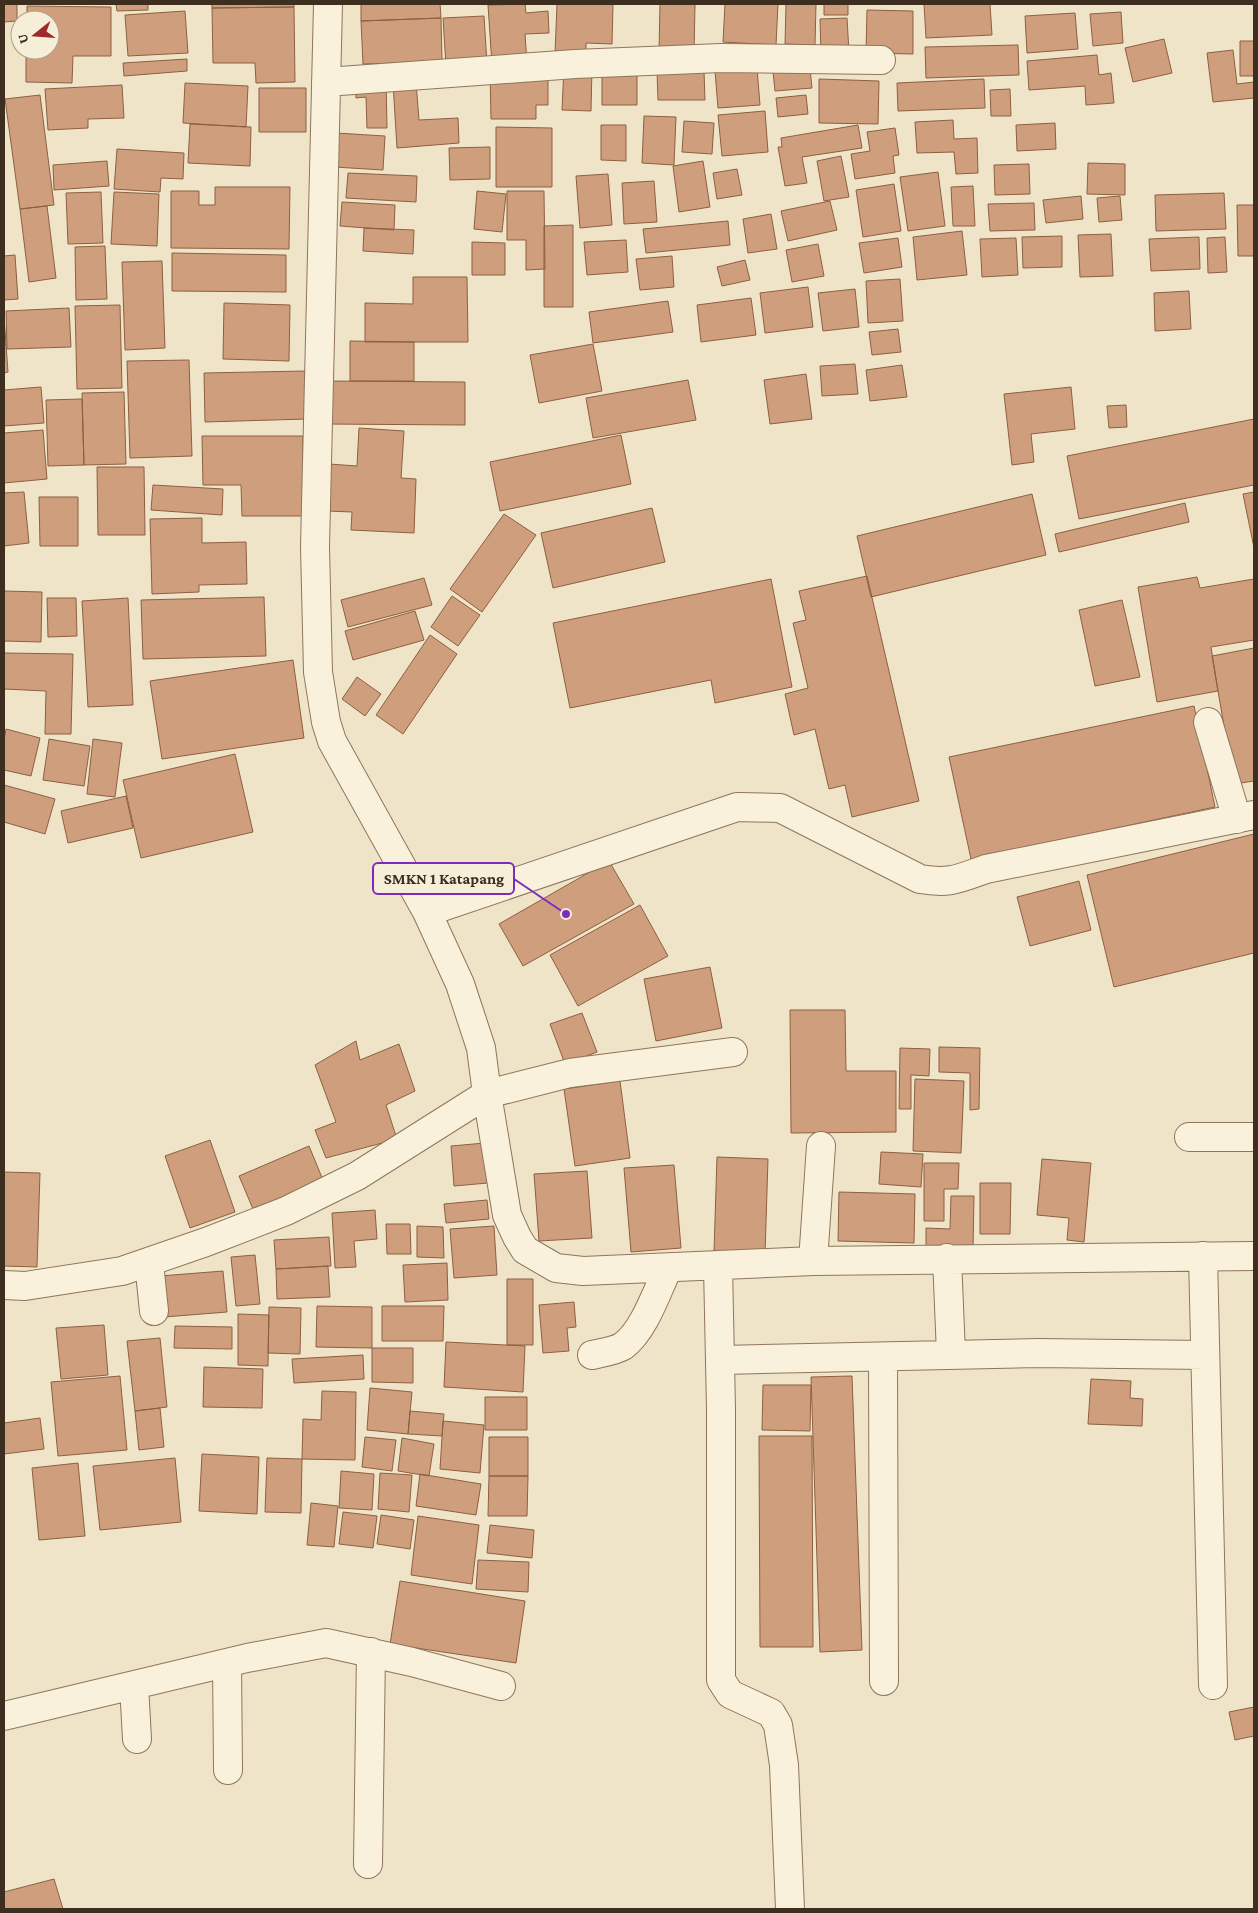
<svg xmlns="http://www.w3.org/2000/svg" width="1258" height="1913" viewBox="0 0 1258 1913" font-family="'Crimson Pro',serif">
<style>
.building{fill:#cf9f7d;stroke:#8d5f41}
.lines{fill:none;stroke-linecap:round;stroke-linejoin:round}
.minor-casing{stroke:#8d765c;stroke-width:30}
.minor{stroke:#faf1dc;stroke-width:28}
.leader{fill:none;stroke:#7b2cbf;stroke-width:2}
.callout-dot{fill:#7b2cbf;stroke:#f7eed8;stroke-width:2}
.callout{fill:#f7eed8;stroke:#7b2cbf;stroke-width:2}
.callout-label{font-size:16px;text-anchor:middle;font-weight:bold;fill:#3d2e20}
</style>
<rect width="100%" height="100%" fill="#f0e4c8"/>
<path class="building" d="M4,4H17V21L4,22Z
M116,4H148V10L117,11Z
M212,4H294V7L212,8Z
M361,4H440L441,18L361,21Z
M525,4L526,13L548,11L549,33L525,34L527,63L492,65L488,5Z
M557,4H613L612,44L586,43V55L555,54Z
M660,4H695L694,52L659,51Z
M725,4H778L776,45L723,42Z
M786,4H816L815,45L785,44Z
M824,4H848V15H824Z
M924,4H990L992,35L926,38Z
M27,6L111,7V56H73L72,83L26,82V50H50V20H27Z
M294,7L295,82L256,83L255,63H213L212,8Z
M867,10L913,11V54L866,53Z
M185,11L188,53L128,56L125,15Z
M1121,12L1123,43L1093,46L1090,14Z
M1075,13L1078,49L1027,53L1025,16Z
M484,16L487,64L446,66L443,18Z
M441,18L442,62L363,64L361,21Z
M847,18L849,52L821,53L820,19Z
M1164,39L1172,73L1133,82L1125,48Z
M1240,41H1254V76H1240Z
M1018,45L1019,75L926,78L925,47Z
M1233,50L1237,84L1254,82V98L1213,102L1207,53Z
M1097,55L1099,75L1111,73L1114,103L1086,105L1085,86L1029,90L1027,61Z
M187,59V71L124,76L123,63Z
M564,66L592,67L591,111L562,110Z
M757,68L760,105L718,108L715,71Z
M810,69L812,88L775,91L773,72Z
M548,70V105H536V119H491L490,71Z
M657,71H704L705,100H658Z
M602,74H637V105H602Z
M819,79L879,81L878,124L819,123Z
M984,79L985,108L898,111L897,83Z
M386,81L387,128H367L366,97L356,98V82Z
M416,82L419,120L458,118L459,143L397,148L393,83Z
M185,83L248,86L246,127L183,123Z
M122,85L124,118L88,119V128L48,130L45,89Z
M259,88H306V132H259Z
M1010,89L1011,116H991L990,90Z
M40,95L54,205L20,209L5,99Z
M806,95L808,114L778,117L776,98Z
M765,111L768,152L722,156L718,115Z
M644,116L676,117L674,165L642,163Z
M953,120L954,139L977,138L978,173L956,174L954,152L917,153L915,122Z
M684,121L714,123L712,154L682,152Z
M1055,123L1056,149L1017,151L1016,125Z
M190,124L251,127L250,166L188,163Z
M601,125H626V161L601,160Z
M858,125L862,148L802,157L807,183L785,186L778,147H782L781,138Z
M496,127L552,128V187H496Z
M895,128L899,155L893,156L895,173L855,179L851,154L870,151L867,132Z
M336,133L385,136L383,170L334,167Z
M490,147V179L450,180L449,148Z
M117,149L184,153L183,179L161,178L160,192L114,189Z
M841,156L849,197L824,201L817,161Z
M107,161L109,186L54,190L53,165Z
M703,161L710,207L679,212L673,166Z
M1088,163L1125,164V195L1087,194Z
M1029,164L1030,194L995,195L994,165Z
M737,169L742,195L717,199L713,173Z
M938,172L945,226L908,231L900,177Z
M348,173L417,176L416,202L346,198Z
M608,174L612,225L580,228L576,176Z
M654,181L657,222L624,224L622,183Z
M894,184L901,231L863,237L856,190Z
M973,186L975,226H953L951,187Z
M215,187H290L289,249L171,248V191H199V205H215Z
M477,191L506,194L502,232L474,229Z
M507,191H544L545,269L526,270V240H507Z
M101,192L103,243L68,244L66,193Z
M114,192L159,194L157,246L111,244Z
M1224,193L1226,229L1156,231L1155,195Z
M1081,196L1083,219L1046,223L1043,200Z
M1120,196L1122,220L1099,222L1097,198Z
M830,201L837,230L788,241L781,211Z
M342,202L395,205L394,230L340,226Z
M1034,203L1035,230L990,231L988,204Z
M1237,205H1254V256H1238Z
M47,206L56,278L29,282L20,209Z
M771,214L777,249L748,253L743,219Z
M728,221L730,245L646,253L643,229Z
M573,225V307H544V226Z
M364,228L414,230L413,254L363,251Z
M962,231L967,275L917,280L913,237Z
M1111,234L1113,276L1080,277L1078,235Z
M1062,236V267L1023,268L1022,237Z
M1199,237L1200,269L1151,271L1149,239Z
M1225,237L1227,272L1208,273L1207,238Z
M898,238L902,267L864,273L859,243Z
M1016,238L1018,275L982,277L980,239Z
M626,240L628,272L587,275L584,242Z
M472,242L505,243V275H472Z
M818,244L824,276L792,282L786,250Z
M105,246L107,299L76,300L75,247Z
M172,253L286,255V292L172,291Z
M15,255L18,299L4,300V256Z
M672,256L674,287L640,290L636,259Z
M745,260L750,280L722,286L717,267Z
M162,261L165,348L125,350L122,262Z
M413,277H467L468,342H365V303L413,304Z
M900,279L903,321L868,323L866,281Z
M808,287L813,327L765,333L760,293Z
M855,289L859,327L823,331L818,293Z
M1189,291L1191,329L1155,331L1154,293Z
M751,298L756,335L701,342L697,305Z
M668,301L673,332L593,343L589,312Z
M224,303L290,305L289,361L223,359Z
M120,305L122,388L77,389L75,306Z
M69,308L71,347L7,349L6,311Z
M4,317L8,372L4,373Z
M898,329L901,352L872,355L869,332Z
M350,341L414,342V381H350Z
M593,344L602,391L539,403L530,355Z
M189,360L192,456L130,458L127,361Z
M855,364L858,394L822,396L820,366Z
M902,365L907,397L870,401L866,370Z
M306,371L307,419L205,422L204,373Z
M806,374L812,419L770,424L764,380Z
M688,380L696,420L593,438L586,398Z
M325,381L465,382V425L325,424Z
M41,387L44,423L4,426V390Z
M1071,387L1075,429L1031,434L1034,462L1012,465L1004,394Z
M124,392L126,464L84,465L82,393Z
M82,399L84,465L48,466L46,400Z
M1126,405L1127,427L1109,428L1107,406Z
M1254,419V485L1079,519L1067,456Z
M359,428L404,431L401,478L416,479L414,533L351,530L352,512L327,511L329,464L357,466Z
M43,430L47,479L4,483V433Z
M621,435L631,484L500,511L490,462Z
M202,436H303V516H242L241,485H203Z
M97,467H144L145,535H98Z
M153,485L223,489L222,515L151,510Z
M24,492L29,543L4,546V493Z
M1254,492V548L1243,494Z
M1032,494L1046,555L871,597L857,536Z
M39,497H78V546H40Z
M1185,503L1189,522L1059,552L1055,534Z
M652,508L665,562L553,588L541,533Z
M504,514L536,535L482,612L450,589Z
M202,518V543L246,542L247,584L199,585V592L152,594L150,519Z
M867,576L919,801L852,817L845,785L829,789L815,729L794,735L785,694L808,688L793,623L806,620L799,591Z
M1197,577L1200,588L1254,579V640L1211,647L1218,691L1157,702L1138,587Z
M424,578L432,605L348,627L341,600Z
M771,579L792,687L715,703L711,680L570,708L553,623Z
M4,591L42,592L41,642L4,641Z
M452,596L480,615L458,646L431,627Z
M264,597L266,656L143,659L141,600Z
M47,598H76L77,636L48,637Z
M128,598L133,705L88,707L82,601Z
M1122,600L1140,677L1095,686L1079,610Z
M415,611L424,640L353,660L345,631Z
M430,635L457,654L403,734L376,715Z
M1254,648V781L1234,784L1212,656Z
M4,653L73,654L71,734H45L46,691L4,689Z
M293,660L304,738L162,759L150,681Z
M357,677L381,694L365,716L342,699Z
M1194,706L1215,807L971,859L949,757Z
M6,729L40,738L31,776L4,770V740Z
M49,739L90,746L84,786L43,780Z
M93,739L122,743L115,797L87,794Z
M235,754L253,832L141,858L123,780Z
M4,785L55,799L45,834L4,822Z
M126,796L133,828L68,843L61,811Z
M1254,834V953L1114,987L1087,875Z
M609,861L634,904L523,966L499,924Z
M1079,881L1091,930L1030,946L1017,897Z
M640,905L668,956L578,1006L550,955Z
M710,967L722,1028L656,1041L644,979Z
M790,1010H845L846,1071H896V1132L791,1133Z
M582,1013L597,1052L565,1064L550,1024Z
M356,1041L360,1060L399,1044L415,1091L386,1105L397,1139L326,1158L315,1130L336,1122L315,1065Z
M939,1047L980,1048L979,1109L970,1110V1073L939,1072Z
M900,1048L930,1049L929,1076L911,1075V1109H899Z
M915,1079L964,1081L961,1153L913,1151Z
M620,1081L630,1158L575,1166L564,1089Z
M210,1140L235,1212L190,1228L165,1156Z
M485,1143L488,1183L454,1186L451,1146Z
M309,1146L323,1180L253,1209L239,1176Z
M881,1152L923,1154L921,1187L879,1184Z
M717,1157L768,1159L765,1254L714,1252Z
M1042,1159L1091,1163L1084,1242L1067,1240L1069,1218L1037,1215Z
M924,1163H959L958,1189H944V1221H924Z
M674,1165L681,1248L631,1252L624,1168Z
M587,1171L592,1238L539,1241L534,1174Z
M4,1172L40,1173L37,1267L4,1266Z
M980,1183H1011L1010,1234H980Z
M839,1192L915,1194L914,1243L838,1241Z
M951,1196H974L973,1249L926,1248V1228L950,1229Z
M487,1200L489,1219L446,1223L444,1204Z
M375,1210L377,1239L354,1241L356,1267L335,1268L332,1213Z
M386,1224H410L411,1254H387Z
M417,1226L443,1227L444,1258L417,1257Z
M494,1226L497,1275L454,1278L450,1229Z
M329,1237L331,1266L276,1269L274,1240Z
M255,1255L260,1304L236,1306L231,1257Z
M447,1263L448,1300L405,1302L403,1265Z
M328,1266L330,1297L277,1299L276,1269Z
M223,1271L227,1312L164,1317L160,1276Z
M507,1279H533V1345H507Z
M574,1302L576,1327L567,1328L569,1351L543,1353L539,1305Z
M317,1306L372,1307V1348L316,1347Z
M382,1306H444L443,1341H382Z
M269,1307L301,1308L300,1354L268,1353Z
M238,1314L269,1315L268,1366L238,1365Z
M104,1325L108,1375L61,1379L56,1328Z
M175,1326L232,1327V1349L174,1348Z
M160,1338L167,1407L135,1411L127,1341Z
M446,1342L525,1346L523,1392L444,1387Z
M372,1348H413V1383L372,1382Z
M363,1355L364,1379L294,1383L292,1359Z
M204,1367L263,1369L262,1408L203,1407Z
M120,1376L127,1450L58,1456L51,1382Z
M852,1376L862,1650L820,1652L811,1377Z
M1091,1379L1131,1381L1130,1398L1143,1399L1142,1426L1088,1424Z
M763,1385H811L810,1431L762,1430Z
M370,1388L412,1392L408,1434L367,1430Z
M322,1391L356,1392L355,1460L302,1459L303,1419L321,1420Z
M485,1397H527V1430H485Z
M160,1408L164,1447L139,1450L135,1411Z
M410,1411L444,1414L442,1436L408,1434Z
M40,1418L44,1449L4,1454V1423Z
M443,1421L484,1425L480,1473L440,1469Z
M759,1436H812L813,1647H760Z
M365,1437L396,1440L392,1471L362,1467Z
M489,1437H528V1476H489Z
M402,1438L434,1444L429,1476L398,1471Z
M202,1454L259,1457L257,1514L199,1511Z
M175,1458L181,1522L100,1530L93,1466Z
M267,1458L302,1459L301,1513L265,1512Z
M78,1463L85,1536L39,1540L32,1468Z
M341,1471L374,1474L372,1510L339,1508Z
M380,1473L412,1475L409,1512L378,1509Z
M420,1474L481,1484L476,1515L416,1506Z
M489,1476H528L527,1516H488Z
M311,1503L338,1506L334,1547L307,1545Z
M343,1512L377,1516L373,1548L339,1544Z
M381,1515L414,1520L410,1549L377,1544Z
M418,1516L479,1525L472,1584L411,1575Z
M490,1525L534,1530L532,1558L487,1553Z
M478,1560L529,1562L528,1592L476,1589Z
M400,1581L525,1601L516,1663L390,1644Z
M1254,1707V1736L1235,1740L1229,1712Z
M54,1879L63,1909H4V1892Z"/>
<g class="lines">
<defs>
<path id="minor" d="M326,82L575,64L721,58L881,60
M1208,722L1237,819
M427,912L737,807L780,808L920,879C950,884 958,879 986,869L1254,815
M733,1052L570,1073L487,1094L507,1215L517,1237L525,1250L556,1268L583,1271L813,1261L1254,1256
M1189,1137H1254
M1203,1256L1213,1685
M947,1258L951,1354
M813,1261L821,1146
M149,1263L154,1311
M718,1266L721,1409V1680L730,1694L771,1713L778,1725L784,1765L790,1909
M4,1285L25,1286L122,1271L206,1242L286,1211L357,1176L487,1094L481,1048L460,984L427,912L332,741L326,722L318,672L315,547L328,4
M592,1355C601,1353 615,1351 623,1346C644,1331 657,1291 668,1268
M883,1357L884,1681
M721,1360L1038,1353L1205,1355
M227,1663L228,1770
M134,1685L137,1739
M4,1716L247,1658L326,1643L412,1662L501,1686
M368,1864L371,1652"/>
</defs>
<use href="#minor" class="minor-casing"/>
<use href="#minor" class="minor"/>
</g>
<path class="leader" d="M566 914L514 879"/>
<circle class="callout-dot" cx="566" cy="914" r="5"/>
<rect class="callout" x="373" y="863" width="141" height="31" rx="5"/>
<g class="callout-label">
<text x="444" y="884">SMKN 1 Katapang</text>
</g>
<rect width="1258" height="1913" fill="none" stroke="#3d2e20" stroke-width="10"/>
<g transform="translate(35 35) rotate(253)"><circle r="24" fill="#f7eed8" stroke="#ada18e"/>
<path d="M0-4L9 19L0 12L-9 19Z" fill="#9e2a2b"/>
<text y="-8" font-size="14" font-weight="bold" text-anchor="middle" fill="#3d2e20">U</text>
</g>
</svg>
